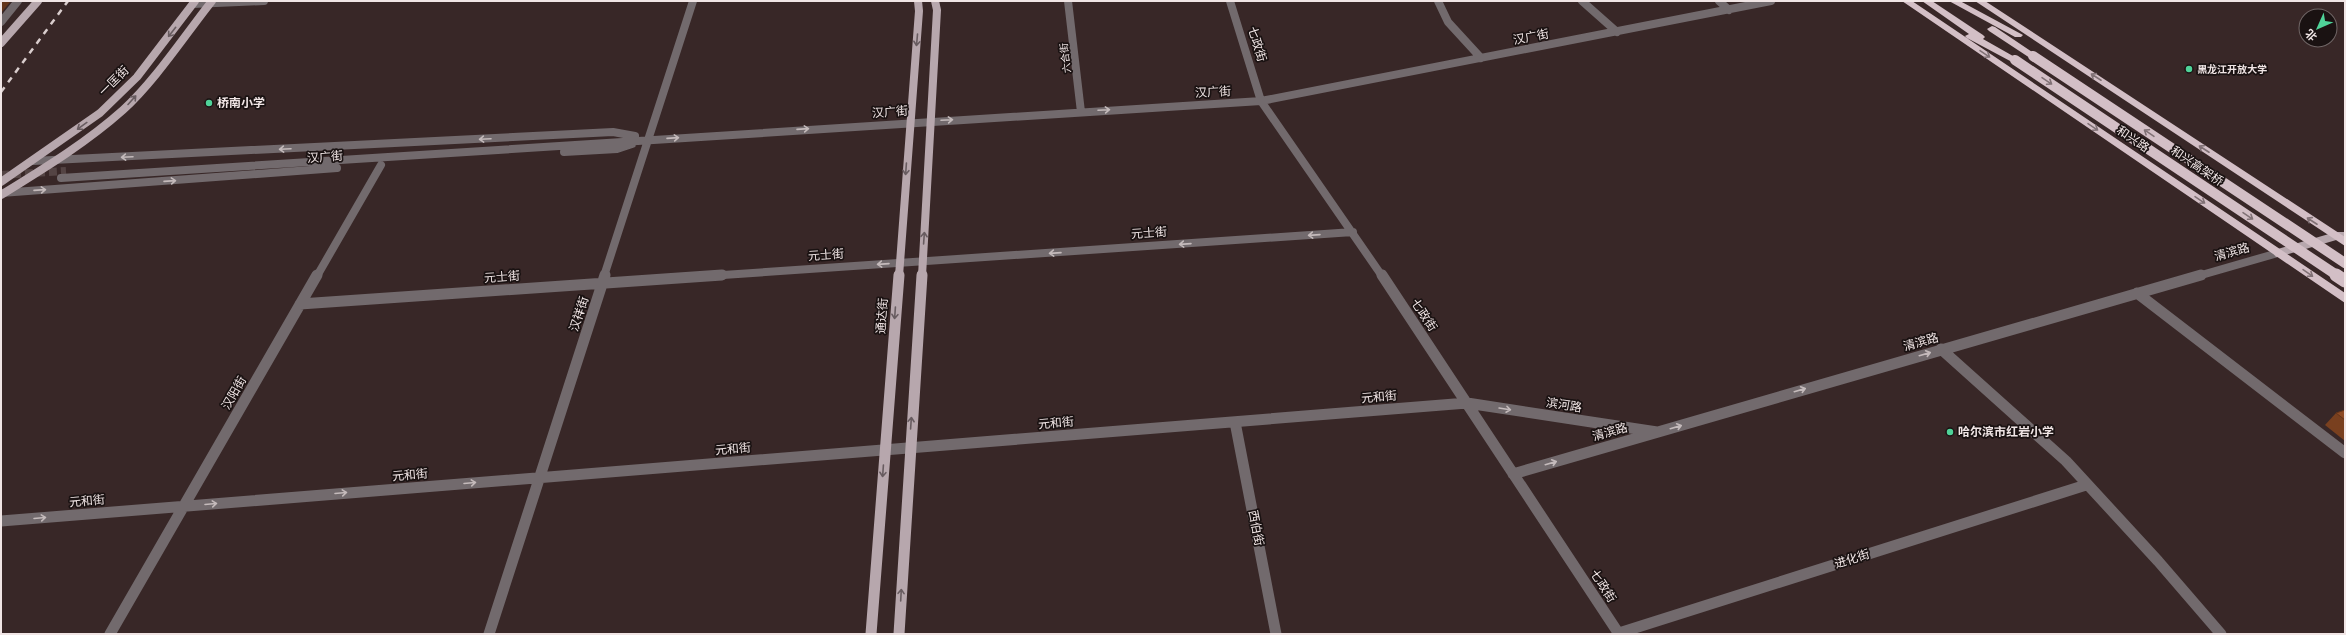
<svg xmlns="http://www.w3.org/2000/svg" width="2346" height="635" viewBox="0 0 2346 635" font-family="'PT Sans Narrow','Noto Sans SC',sans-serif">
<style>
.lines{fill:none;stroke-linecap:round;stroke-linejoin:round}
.minor-tunnel{stroke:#544444;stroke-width:8;stroke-dasharray:8 4;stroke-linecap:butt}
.minor-far1{stroke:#726a6d;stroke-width:8}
.minor{stroke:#726a6d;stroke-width:11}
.major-far1{stroke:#b7a7ad;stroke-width:8}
.major{stroke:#b7a7ad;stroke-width:11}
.highway{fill:#d3bfc6;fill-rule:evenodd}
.rail{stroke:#d9cdcd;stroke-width:2.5;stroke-dasharray:6 6;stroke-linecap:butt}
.highway-bridge-far1{stroke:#d3bfc6;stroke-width:10}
.highway-bridge{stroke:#d3bfc6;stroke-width:13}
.wall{fill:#79401f}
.shaded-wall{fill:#633419}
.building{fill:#8d4a24;stroke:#633419}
.oneway{stroke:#685c60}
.oneway2{stroke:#807175}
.oneway3{stroke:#c4babb}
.poi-dot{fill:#4fd399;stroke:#1a1212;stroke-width:1.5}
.labels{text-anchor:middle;stroke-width:3.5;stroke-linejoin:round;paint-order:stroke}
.far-street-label{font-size:10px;fill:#f0e5e5;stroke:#1a1212}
.far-poi-label{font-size:10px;font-weight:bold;fill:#f0e5e5;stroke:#1a1212;text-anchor:start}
.street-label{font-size:12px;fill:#f0e5e5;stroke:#1a1212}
.poi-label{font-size:12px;font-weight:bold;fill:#f0e5e5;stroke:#1a1212;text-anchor:start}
</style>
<rect width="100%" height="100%" fill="#382727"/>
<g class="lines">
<path class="minor-tunnel" d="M1,175L66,171"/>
<path class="minor-far1" d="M1068,1L1081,112
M1230,1L1261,101L1382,276
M1438,1L1448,22L1481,58
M1582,1L1617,32
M1719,1L1729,10
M193,4L264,1
M1,22L18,1
M564,152L617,149L632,144
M33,161L613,132L635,136
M61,178L1261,101L1771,1
M1,193L337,168
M317,276L381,165
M604,276L693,1
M708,276L1353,232
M2198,276L2278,253"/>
<path class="minor" d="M1382,275L1619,634
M2137,293L2345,453
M300,304L722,275
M1941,349L2066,461L2158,561L2221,634
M1235,422L1276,634
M1513,474L2201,275
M1,521L1467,403L1657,432
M1619,633L2086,485
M110,634L317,275
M489,634L605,275"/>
<path class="major-far1" d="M1,43L38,1
M1,182L100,113L137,77L195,1
M1,195C43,169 86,143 123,110C155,81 185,35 212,1
M2278,253L2336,236H2345
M899,276L919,11L918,1
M922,276L937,10L935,1"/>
<path class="major" d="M871,634L899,275
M899,634L922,275"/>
<path class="highway" d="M1902,1H1912L2345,293V303Z
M1922,1H1932L1983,35L1985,37L1983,39L2020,60L2015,63L2012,62L1967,38L1965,36L1969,34Z
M1949,1H1960L2023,35L2021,37H2015Z
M1975,1H1985L2345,237V246Z
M1992,26L1995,27L2038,56L2033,59L2030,58L1989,31L1987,29Z"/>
<path class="rail" d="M1,92L68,1"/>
<path class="highway-bridge-far1" d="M2033,56L2345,263
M2015,60L2338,276"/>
<path class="highway-bridge" d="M2336,275L2345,281"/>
</g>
<path class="wall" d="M2345,410V441L2325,425L2336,413Z"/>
<path class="shaded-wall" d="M1,1H11L1,13Z"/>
<path class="building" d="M2345,410V420L2336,413Z"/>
<defs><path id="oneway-shaft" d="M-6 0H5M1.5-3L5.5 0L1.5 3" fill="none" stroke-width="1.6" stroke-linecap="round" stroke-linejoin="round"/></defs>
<g class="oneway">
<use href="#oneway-shaft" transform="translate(172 32) rotate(128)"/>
<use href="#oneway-shaft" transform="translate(917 40) rotate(95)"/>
<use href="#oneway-shaft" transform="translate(132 100) rotate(-48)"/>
<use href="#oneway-shaft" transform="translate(82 126) rotate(144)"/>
<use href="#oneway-shaft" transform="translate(906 169) rotate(94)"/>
<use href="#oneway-shaft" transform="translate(924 238) rotate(-86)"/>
<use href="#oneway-shaft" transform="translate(895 313) rotate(94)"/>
<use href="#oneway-shaft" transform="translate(911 423) rotate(-86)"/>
<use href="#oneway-shaft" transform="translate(883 471) rotate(94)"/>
<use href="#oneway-shaft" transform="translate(901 595) rotate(-87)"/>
</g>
<g class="oneway2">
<use href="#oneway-shaft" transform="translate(1985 54) rotate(34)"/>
<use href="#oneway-shaft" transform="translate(2096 77) rotate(-147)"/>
<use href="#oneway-shaft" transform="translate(2047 81) rotate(34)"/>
<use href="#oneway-shaft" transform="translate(2093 127) rotate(34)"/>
<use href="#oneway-shaft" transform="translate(2149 133) rotate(-146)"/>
<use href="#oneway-shaft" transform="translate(2204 149) rotate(-147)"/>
<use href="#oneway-shaft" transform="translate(2200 200) rotate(34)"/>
<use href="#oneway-shaft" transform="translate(2248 216) rotate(34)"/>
<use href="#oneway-shaft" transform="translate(2312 221) rotate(-147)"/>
<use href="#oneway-shaft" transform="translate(2308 273) rotate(35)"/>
</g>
<g class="oneway3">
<use href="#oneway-shaft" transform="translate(1104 110) rotate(-3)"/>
<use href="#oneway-shaft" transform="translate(947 120) rotate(-3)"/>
<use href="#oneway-shaft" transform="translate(803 129) rotate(-4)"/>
<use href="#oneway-shaft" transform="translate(673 138) rotate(-4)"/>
<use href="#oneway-shaft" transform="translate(485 139) rotate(177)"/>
<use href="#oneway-shaft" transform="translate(285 149) rotate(177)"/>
<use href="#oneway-shaft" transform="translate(127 157) rotate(177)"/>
<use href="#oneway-shaft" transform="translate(170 181) rotate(-4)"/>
<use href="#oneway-shaft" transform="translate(40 190) rotate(-4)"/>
<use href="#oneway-shaft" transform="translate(1314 235) rotate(176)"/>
<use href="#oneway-shaft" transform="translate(1185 244) rotate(176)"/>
<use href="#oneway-shaft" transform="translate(1055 253) rotate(176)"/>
<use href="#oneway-shaft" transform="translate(883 264) rotate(176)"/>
<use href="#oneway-shaft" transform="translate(1925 354) rotate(-16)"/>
<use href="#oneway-shaft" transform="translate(1800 390) rotate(-16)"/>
<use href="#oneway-shaft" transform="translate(1505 409) rotate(9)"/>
<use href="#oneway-shaft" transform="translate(1676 427) rotate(-16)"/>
<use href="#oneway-shaft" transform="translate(1551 463) rotate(-16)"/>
<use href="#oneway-shaft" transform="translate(470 483) rotate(-5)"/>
<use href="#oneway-shaft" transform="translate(341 493) rotate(-5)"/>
<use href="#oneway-shaft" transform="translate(211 504) rotate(-5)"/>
<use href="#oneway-shaft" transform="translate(40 518) rotate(-5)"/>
</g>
<g class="poi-dot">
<circle cx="2189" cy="69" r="4"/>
<circle cx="209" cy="103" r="4"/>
<circle cx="1950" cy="432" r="4"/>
</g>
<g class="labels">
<g class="far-street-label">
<text transform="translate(1065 58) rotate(-97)" y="4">六合街</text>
</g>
<g class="far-poi-label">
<text x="2197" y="73">黑龙江开放大学</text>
</g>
<g class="street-label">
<text transform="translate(1531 37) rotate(-11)" y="4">汉广街</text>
<text transform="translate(1257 44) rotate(73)" y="4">七政街</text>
<text transform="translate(114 81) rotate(-45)" y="4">一匡街</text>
<text transform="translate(1213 92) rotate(-3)" y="4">汉广街</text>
<text transform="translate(890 112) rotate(-4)" y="4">汉广街</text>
<text transform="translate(2133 139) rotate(34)" y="4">和兴路</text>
<text transform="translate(325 157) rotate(-4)" y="4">汉广街</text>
<text transform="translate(2197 166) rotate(34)" y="4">和兴高架桥</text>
<text transform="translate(1149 233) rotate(-4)" y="4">元士街</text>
<text transform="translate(2232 252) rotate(-16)" y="4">清滨路</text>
<text transform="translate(826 255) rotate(-4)" y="4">元士街</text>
<text transform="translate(502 277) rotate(-4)" y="4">元士街</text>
<text transform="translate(579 314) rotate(-72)" y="4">汉祥街</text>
<text transform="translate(1424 315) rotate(56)" y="4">七政街</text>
<text transform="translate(882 316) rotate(-86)" y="4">通达街</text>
<text transform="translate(1921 342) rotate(-16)" y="4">清滨路</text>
<text transform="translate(234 393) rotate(-60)" y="4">汉阳街</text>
<text transform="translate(1379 397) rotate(-5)" y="4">元和街</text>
<text transform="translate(1564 405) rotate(9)" y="4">滨河路</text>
<text transform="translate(1056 423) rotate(-5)" y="4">元和街</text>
<text transform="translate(1610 432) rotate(-16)" y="4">清滨路</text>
<text transform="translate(733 449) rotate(-5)" y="4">元和街</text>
<text transform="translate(410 475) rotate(-5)" y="4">元和街</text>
<text transform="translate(87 501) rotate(-5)" y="4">元和街</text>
<text transform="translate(1256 528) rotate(79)" y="4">西伯街</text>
<text transform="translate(1852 559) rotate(-18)" y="4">进化街</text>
<text transform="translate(1603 586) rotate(57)" y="4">七政街</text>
</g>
<g class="poi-label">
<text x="217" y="107">桥南小学</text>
<text x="1958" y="436">哈尔滨市红岩小学</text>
</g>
</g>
<rect width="2346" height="635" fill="none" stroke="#f0e5e5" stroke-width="4"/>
<g transform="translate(2318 28) rotate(225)"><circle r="19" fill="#1a1212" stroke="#706666"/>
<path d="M0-3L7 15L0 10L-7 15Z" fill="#4fd399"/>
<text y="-6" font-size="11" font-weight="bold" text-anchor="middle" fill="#f0e5e5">北</text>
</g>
</svg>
